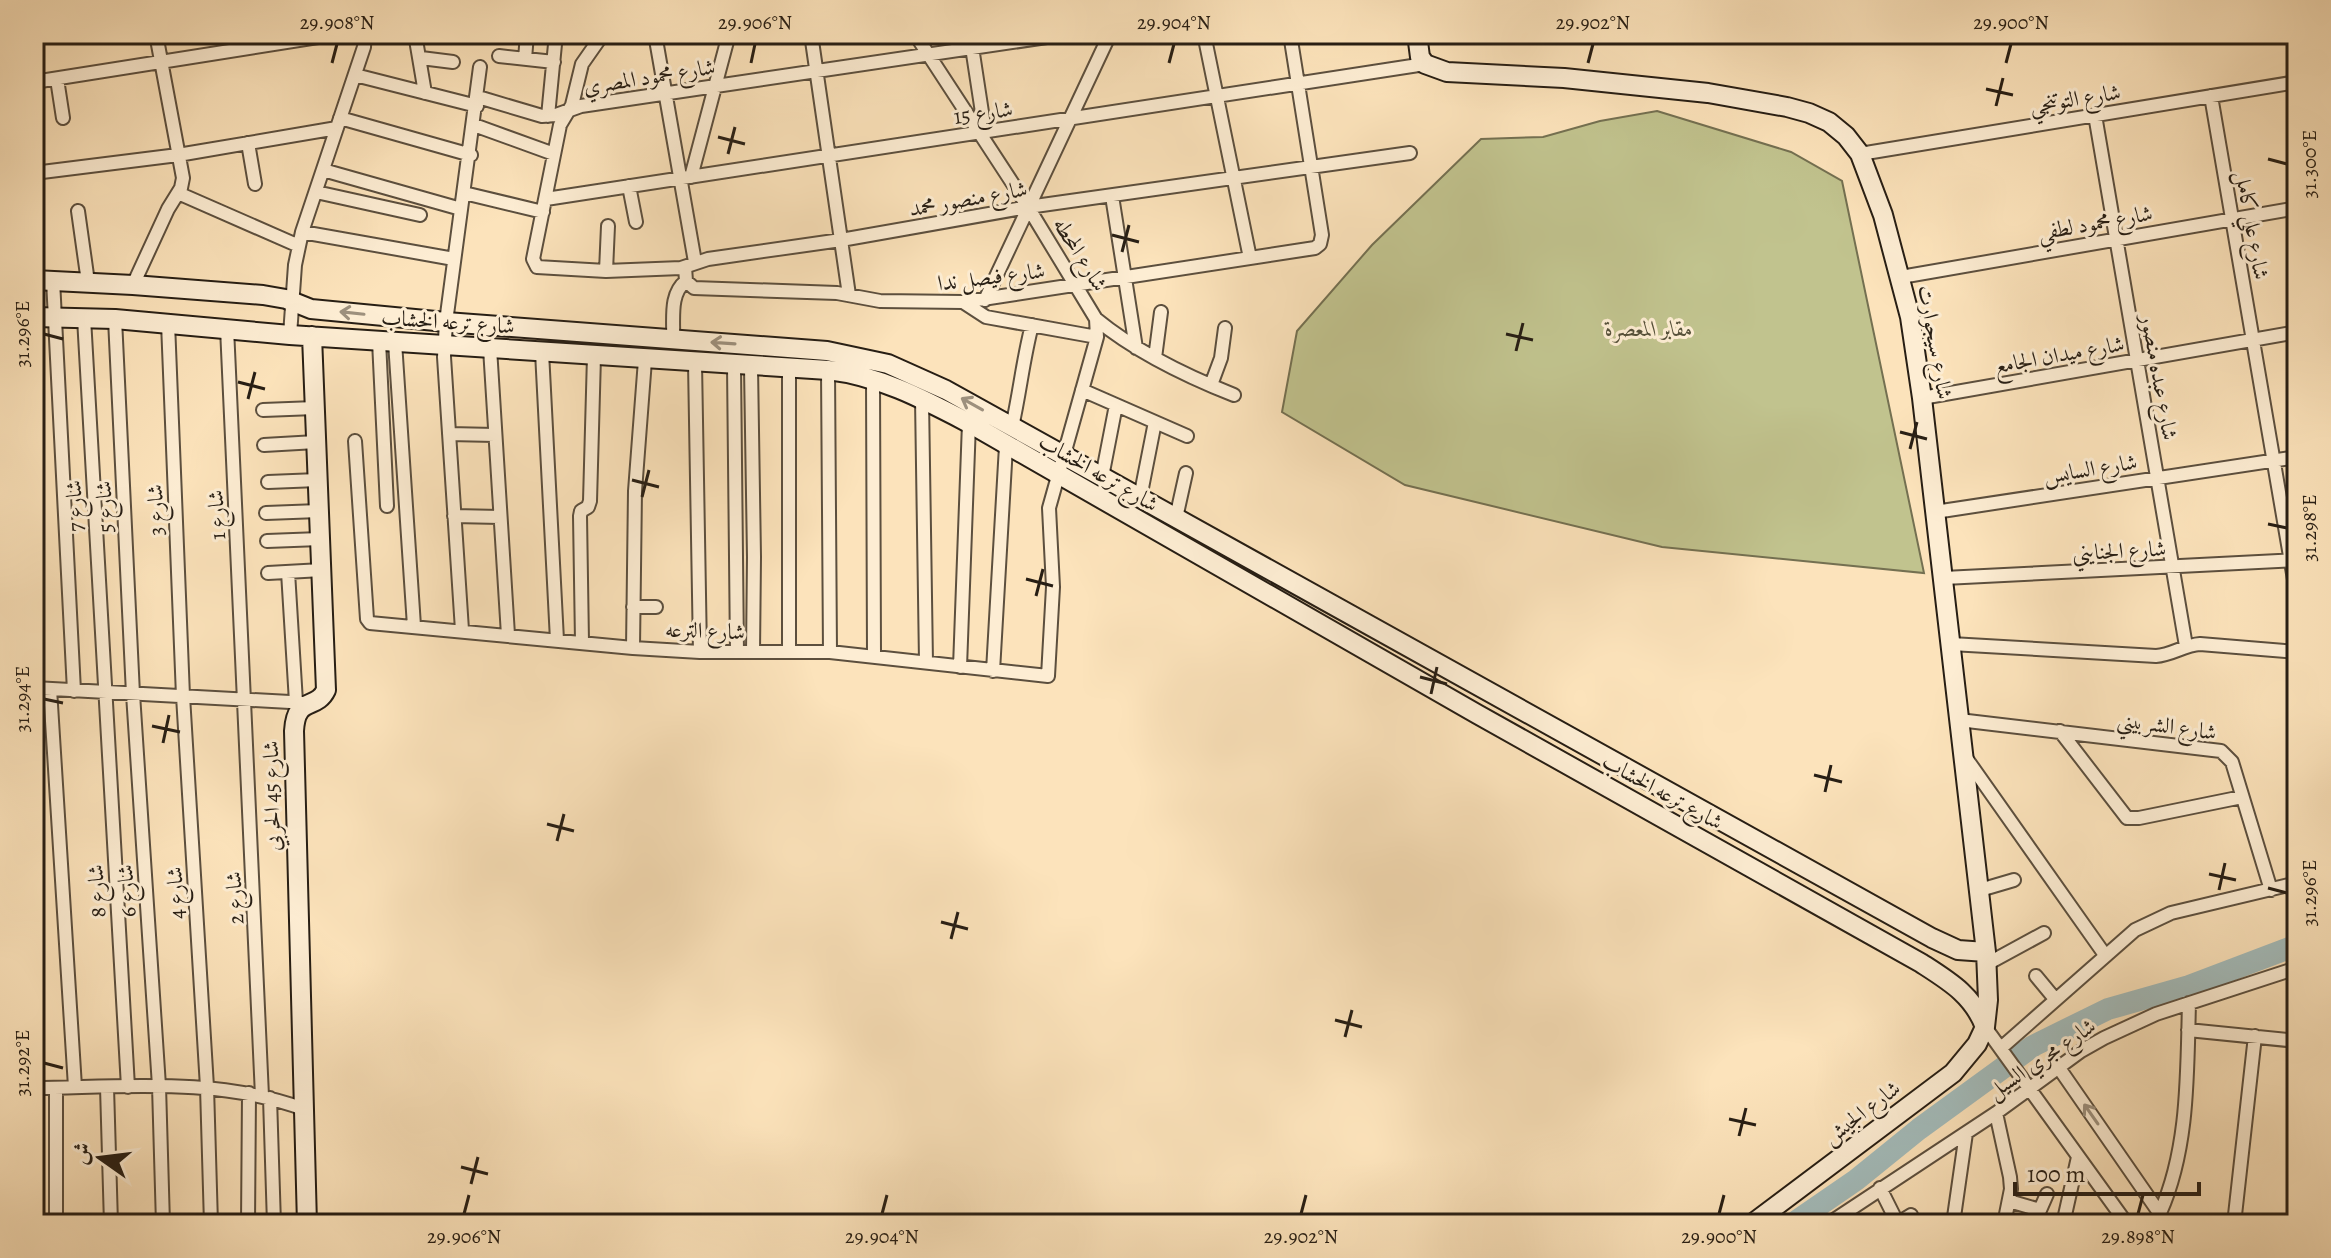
<svg xmlns="http://www.w3.org/2000/svg" width="2331" height="1258" viewBox="0 0 2331 1258" font-family="Alegreya,Amiri,serif">
<style>
.green{fill:#c1c38e;stroke:#747051;stroke-width:2}
.lines{fill:none;stroke-linecap:round;stroke-linejoin:round}
.river{stroke:#a3bbba;stroke-width:22}
.street-casing{stroke:#5c4f3e;stroke-width:16}
.secondary-casing{stroke:#271e14;stroke-width:22}
.street{stroke:#fdedd3;stroke-width:12}
.secondary{stroke:#fdedd3;stroke-width:18}
.oneway{stroke:#9d907d}
.ticks{fill:none;stroke:#271e14;stroke-width:3}
.labels{text-anchor:middle;stroke-width:6;stroke-linejoin:round;paint-order:stroke}
.street-label{font-size:22px;fill:#271e14;stroke:#fdedd3}
.park-label{font-size:22px;font-style:italic;fill:#555039;stroke:#fdedd3}
.neatline{fill:none;stroke:#271e14;stroke-width:3}
.ticks-label{font-size:20px;text-anchor:middle;fill:#271e14}
</style>
<rect width="100%" height="100%" fill="#fce3bb"/>
<filter id="stains"><feTurbulence type="fractalNoise" baseFrequency=".0025" numOctaves="4"/><feColorMatrix values="0 0 0 0 .2 0 0 0 0 .09 0 0 0 0 .02 0 0 0 .5 -.17"/></filter>
<radialGradient id="worn" r=".72"><stop offset=".6" stop-color="#630" stop-opacity="0"/><stop offset="1" stop-color="#630" stop-opacity=".3"/></radialGradient>
<path class="green" d="M1657,111L1791,152L1842,181L1924,573L1662,547L1405,485L1282,412L1297,331L1372,245L1481,139L1543,137L1600,121Z"/>
<g class="lines">
<path class="river" d="M1792,1224L1856,1180L1919,1129L2033,1046L2108,1009L2189,986L2297,945"/>
<defs>
<path id="street" d="M415,34L425,93
M452,34L472,36
M603,34L582,64L572,105L560,125L533,259L537,267L606,271L681,268L708,259L841,240L1028,207L1410,153
M655,34L695,262
M811,34L849,295
M970,34L985,132
M1204,34L1250,258
M365,37L386,34
M499,56L554,62
M421,58L453,62
M525,59L527,34
M355,75L477,106
M57,79L63,118
M34,82L337,34
M2211,96L2297,597
M478,97L542,116L556,115L581,106L1067,34
M2095,115L2186,646
M548,116L556,34
M340,118L471,155
M474,125L554,154
M248,143L255,184
M1860,154L2297,82
M323,170L461,209
M34,173L178,155L337,128
M691,177L729,34
M629,186L636,222
M316,192L420,215
M178,193L299,246
M464,193L543,212
M1112,196L1136,348
M546,199L1425,64
M78,211L88,282
M302,232L454,259
M685,267L686,281L694,288L837,293L880,301L963,302L1315,248L1320,244L1322,235L1290,34
M606,271L608,226
M1901,277L2297,208
M53,280L74,691
M133,285L168,209L181,188L183,178L156,34
M985,300L1110,34
M963,302L986,317L1097,337
M84,318L128,1087
M115,319L133,694L159,1086L163,1224
M1096,319C1136,352 1186,376 1234,395
M168,323L183,696L207,1087L211,1224
M227,328L262,1096
M290,335L295,265L302,232L364,47L365,34
M673,339C674,319 669,294 686,281
M379,341L387,506
M395,342L414,626
M490,348L508,635
M542,352L557,640
M1155,358L1161,312
M695,363L700,652
M734,366L737,652
M751,367L754,557L753,652
M789,369V651
M828,370L830,652
M873,379L874,655
M1211,385L1221,358L1225,328
M1082,390L1187,436
M1922,398L2297,332
M922,399L926,662
M263,410L315,408
M1012,427C1020,392 1023,359 1032,325
M449,434L495,435
M355,441L367,619L370,623L633,648L700,652H830L1048,676L1053,587L1049,508L1097,337L1096,319L1028,207L915,34
M264,445L316,442
M1102,477L1116,405
M268,482L318,480
M1140,498L1155,422
M1935,512L2297,457
M266,513L319,511
M454,516L500,517
M1176,518L1186,473
M267,541L320,539
M288,572L296,702
M268,573L322,570
M1944,578L2296,560
M633,607H656
M462,630L444,357L446,322L480,67
M582,642L580,516L581,511L588,507L590,501L594,356
M1951,644L2156,656C2172,655 2184,645 2200,644L2297,652
M633,648L635,491L645,360
M960,667L969,423
M993,671L1006,446
M34,688L308,703
M50,689L75,1087
M1959,720L2221,751L2232,762L2271,890
M2060,731L2127,818H2139L2242,797
M1966,758L2105,955
M1980,890L2014,880
M1987,964L2044,933
M2036,976L2055,999
M1985,1027L2127,1224
M2188,1030L2297,1041
M2001,1048L2135,930L2171,913L2297,883
M2059,1068L2167,1224
M107,1087L111,1224
M34,1088C124,1087 217,1077 304,1109
M270,1098L274,1224
M1996,1113L2010,1177L2011,1189L2004,1224
M1880,1188L1898,1224
M2009,1201L2040,1210L2047,1194
M2160,1213C2189,1148 2187,1073 2189,1003
M1898,1223L1911,1215
M56,1224V1088
M248,1224L249,1093
M1828,1224L1996,1113L2081,1051L2104,1038L2156,1014L2297,968
M1953,1224L1966,1133
M2063,1224L2078,1157
M2234,1224L2255,1036"/>
<path id="secondary" d="M1417,34L1420,57L1425,64L1447,72L1564,78L1708,93L1787,107L1809,113L1829,122L1846,136L1860,154L1883,215L1910,317L1922,398L1986,952L1988,1000L1985,1027L1977,1044L1953,1073L1752,1224
M34,280L133,285L263,295L286,299L311,309L446,322L827,351L888,364L946,390L1932,938L1958,950L1986,952
M34,317L115,319L290,335L828,370C880,376 923,399 969,423L1477,714L1921,963C1949,981 1973,995 1985,1027
M307,1224L294,731C296,695 316,711 326,690L312,336"/>
</defs>
<use href="#street" class="street-casing"/>
<use href="#secondary" class="secondary-casing"/>
<use href="#street" class="street"/>
<use href="#secondary" class="secondary"/>
</g>
<defs><path id="oneway-shaft" d="M-6 0H5M1.5-3L5.5 0L1.5 3" fill="none" stroke-width="1.6" stroke-linecap="round" stroke-linejoin="round" transform="scale(2)"/></defs>
<g class="oneway">
<use href="#oneway-shaft" transform="translate(352 313) rotate(-174)"/>
<use href="#oneway-shaft" transform="translate(723 343) rotate(-176)"/>
<use href="#oneway-shaft" transform="translate(972 404) rotate(-151)"/>
<use href="#oneway-shaft" transform="translate(2091 1114) rotate(-125)"/>
</g>
<path class="ticks" d="M332,63L337,44M751,63L755,44M1169,63L1174,44M1588,63L1593,44M2006,63L2011,44M1986,89L2013,95M1996,106L2003,78M718,137L745,144M728,154L735,127M2268,159L2287,164M1112,235L1139,242M1122,252L1129,225M44,334L63,339M1506,334L1533,340M1516,351L1523,323M238,382L265,389M248,399L255,372M1900,432L1927,439M1910,449L1917,422M632,480L659,487M642,497L649,470M2268,524L2287,528M1026,579L1053,586M1036,596L1043,569M1420,677L1447,684M1431,694L1437,667M44,699L63,703M152,726L180,732M163,743L169,715M1814,775L1842,782M1825,792L1831,765M547,824L574,831M557,841L564,814M2209,874L2236,880M2268,888L2287,893M2219,890L2225,863M941,922L968,929M951,939L958,912M1335,1020L1362,1027M1345,1037L1352,1010M44,1063L63,1068M1729,1119L1756,1125M1739,1136L1746,1108M461,1167L488,1174M471,1184L478,1157M464,1214L469,1195M882,1214L887,1195M1301,1214L1306,1195M1719,1214L1724,1195M2138,1214L2143,1195"/>
<g class="labels">
<g class="street-label">
<text transform="translate(649 76) rotate(-9)" y="8">شارع محمود المصري</text>
<text transform="translate(2075 98) rotate(-9)" y="8">شارع التوتنجي</text>
<text transform="translate(983 112) rotate(-8)" y="8">شارع 15</text>
<text transform="translate(968 198) rotate(-10)" y="8">شارع منصور محمد</text>
<text transform="translate(2095 222) rotate(-10)" y="8">شارع محمود لطفي</text>
<text transform="translate(2253 225) rotate(80)" y="8">شارع علي كامل</text>
<text transform="translate(1081 254) rotate(58)" y="8">شارع المحطه</text>
<text transform="translate(991 276) rotate(-7)" y="8">شارع فيصل ندا</text>
<text transform="translate(448 321) rotate(4)" y="8">شارع ترعه الخشاب</text>
<text transform="translate(1936 342) rotate(80)" y="8">شارع سيجوارت</text>
<text transform="translate(2059 354) rotate(-10)" y="8">شارع ميدان الجامع</text>
<text transform="translate(2160 377) rotate(80)" y="8">شارع عبده منصور</text>
<text transform="translate(2090 468) rotate(-9)" y="8">شارع السايس</text>
<text transform="translate(1099 472) rotate(30)" y="8">شارع ترعه الخشاب</text>
<text transform="translate(74 506) rotate(-93)" y="8">شارع 7</text>
<text transform="translate(104 507) rotate(-93)" y="8">شارع 5</text>
<text transform="translate(155 510) rotate(-92)" y="8">شارع 3</text>
<text transform="translate(216 515) rotate(-93)" y="8">شارع 1</text>
<text transform="translate(2119 550) rotate(-3)" y="8">شارع الجنايني</text>
<text transform="translate(705 630) rotate(2)" y="8">شارع الترعه</text>
<text transform="translate(2167 725) rotate(8)" y="8">شارع الشربيني</text>
<text transform="translate(1663 791) rotate(29)" y="8">شارع ترعه الخشاب</text>
<text transform="translate(271 796) rotate(-91)" y="8">شارع 45 الحربي</text>
<text transform="translate(96 891) rotate(-93)" y="8">شارع 8</text>
<text transform="translate(126 891) rotate(-94)" y="8">شارع 6</text>
<text transform="translate(175 893) rotate(-93)" y="8">شارع 4</text>
<text transform="translate(234 898) rotate(-93)" y="8">شارع 2</text>
<text transform="translate(2041 1058) rotate(-34)" y="8">شارع مجري السيل</text>
<text transform="translate(1861 1112) rotate(-37)" y="8">شارع الجيش</text>
</g>
<g class="park-label">
<text x="1649" y="336">مقابر المعصرة</text>
</g>
</g>
<rect width="2331" height="1258" fill="none" stroke="#fce3bb" stroke-width="88"/>
<g transform="translate(100 1158) rotate(284)" stroke="#fdedd3" stroke-width="6" paint-order="stroke">
<path d="M0-6L14 30L0 20L-14 30Z" fill="#271e14"/>
<text y="-12" font-size="22" font-weight="bold" text-anchor="middle" fill="#271e14">ش</text>
</g>
<path d="M2015 1182v12h184v-12" fill="none" stroke="#271e14" stroke-width="4"/>
<text x="2027" y="1182" font-size="24" fill="#271e14" stroke="#fdedd3" stroke-width="6" paint-order="stroke">100 m</text>
<rect x="44" y="44" width="2243" height="1170" class="neatline"/>
<g class="ticks-label">
<text x="337" y="29">29.908°N</text>
<text x="755" y="29">29.906°N</text>
<text x="1174" y="29">29.904°N</text>
<text x="1593" y="29">29.902°N</text>
<text x="2011" y="29">29.900°N</text>
<text transform="translate(2309 164) rotate(-90)" y="7">31.300°E</text>
<text transform="translate(22 334) rotate(-90)" y="7">31.296°E</text>
<text transform="translate(2309 528) rotate(-90)" y="7">31.298°E</text>
<text transform="translate(22 699) rotate(-90)" y="7">31.294°E</text>
<text transform="translate(2309 893) rotate(-90)" y="7">31.296°E</text>
<text transform="translate(22 1063) rotate(-90)" y="7">31.292°E</text>
<text x="464" y="1243">29.906°N</text>
<text x="882" y="1243">29.904°N</text>
<text x="1301" y="1243">29.902°N</text>
<text x="1719" y="1243">29.900°N</text>
<text x="2138" y="1243">29.898°N</text>
</g>
<rect width="100%" height="100%" filter="url(#stains)"/>
<rect width="100%" height="100%" fill="url(#worn)"/>
</svg>
